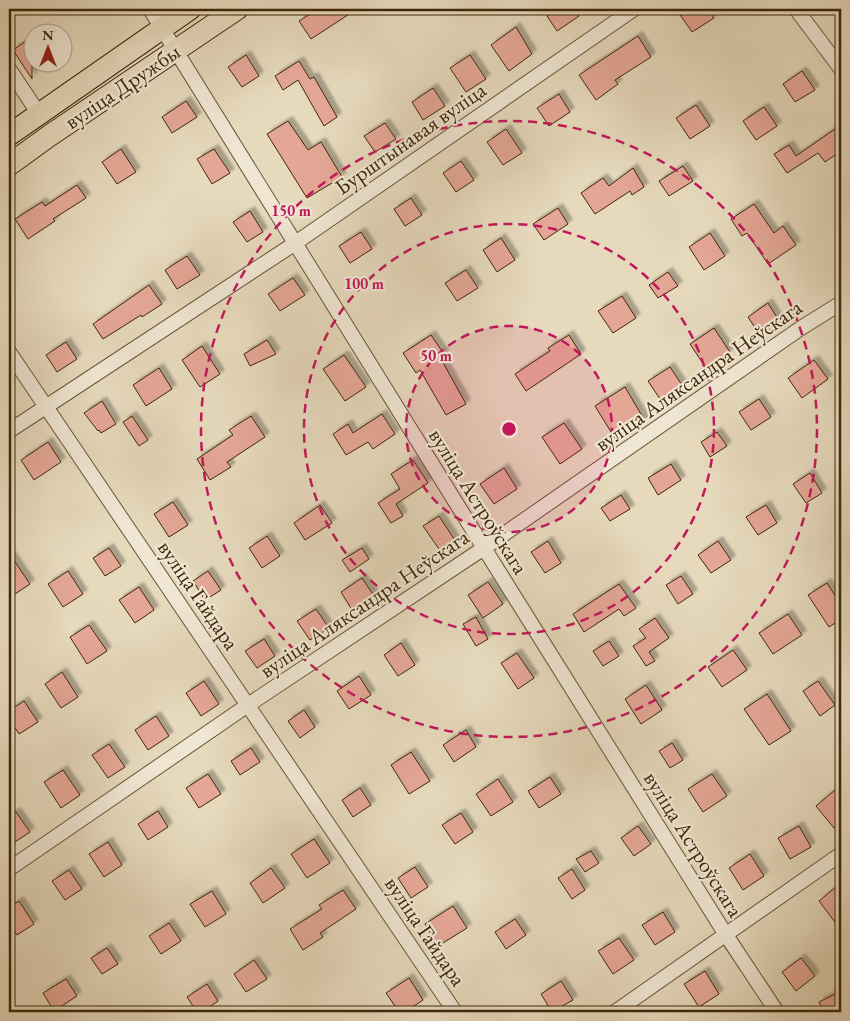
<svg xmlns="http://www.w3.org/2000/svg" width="850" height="1021" viewBox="0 0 850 1021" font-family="'EB Garamond',serif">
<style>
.building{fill:#e4a796;stroke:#3f2709;filter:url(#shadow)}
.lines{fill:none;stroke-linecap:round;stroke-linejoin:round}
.minor-casing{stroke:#695436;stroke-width:16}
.primary-casing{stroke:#3f2709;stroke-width:23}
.minor{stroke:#efe6d3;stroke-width:14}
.primary{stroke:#e6d9bc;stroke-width:21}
.ring{fill:none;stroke:#c2185b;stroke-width:2.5;stroke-dasharray:9 6}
.labels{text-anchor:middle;stroke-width:4.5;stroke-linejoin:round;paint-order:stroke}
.street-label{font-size:22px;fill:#3f2709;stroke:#efe6d3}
.centre{fill:#c2185b;stroke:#efe6d3;stroke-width:2.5}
.ring-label{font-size:15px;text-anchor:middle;font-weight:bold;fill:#c2185b;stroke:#efe6d3;stroke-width:4.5;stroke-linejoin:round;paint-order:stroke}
</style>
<defs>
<filter id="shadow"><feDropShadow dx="4.5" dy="-4.5" stdDeviation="1" flood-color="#0004"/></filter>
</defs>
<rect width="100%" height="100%" fill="#e6d9bc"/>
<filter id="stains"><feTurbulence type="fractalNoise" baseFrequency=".004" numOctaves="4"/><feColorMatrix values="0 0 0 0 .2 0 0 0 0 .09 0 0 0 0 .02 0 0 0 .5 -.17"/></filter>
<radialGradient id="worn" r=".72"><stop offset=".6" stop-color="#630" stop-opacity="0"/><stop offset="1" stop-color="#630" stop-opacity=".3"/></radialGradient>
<path class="building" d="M318,9H357L311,39L299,21Z
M558,9H574L579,16L557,31L547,16Z
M676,9H707L714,18L692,32Z
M516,27L532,54L509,71L491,45Z
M638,36L651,57L615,80L618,84L596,100L579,75Z
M32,37V79L13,50Z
M246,55L259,76L242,87L228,67Z
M470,55L486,79L466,92L450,68Z
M299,61L310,79L314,77L337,117L324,126L298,80L283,90L275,76Z
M802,71L815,90L795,102L783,84Z
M433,88L445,106L423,120L412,102Z
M559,94L570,112L549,126L537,108Z
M186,101L197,117L172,133L162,117Z
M696,105L710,126L690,139L676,118Z
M764,107L777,126L756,140L743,121Z
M288,121L308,150L321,142L342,177L307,198L267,134Z
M385,123L396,139L375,152L364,136Z
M506,129L522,153L503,165L487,142Z
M835,129L841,138V151L825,162L818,153L787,173L774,154L789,145L796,156Z
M121,149L136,172L117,184L102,162Z
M214,149L230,173L212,184L197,159Z
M461,161L474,180L456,192L443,173Z
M683,166L693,181L669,196L659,181Z
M633,168L644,187L632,195L630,191L595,214L581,193L603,178L609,186Z
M77,185L86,198L53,219L55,221L28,239L15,219L42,202L45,206Z
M411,198L422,215L405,226L394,209Z
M754,204L774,233L783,226L796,245L768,264L747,233L742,236L731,219Z
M558,208L568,224L544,240L533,224Z
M250,211L263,232L247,242L233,222Z
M361,232L372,249L350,263L339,246Z
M710,233L725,256L704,270L689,247Z
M501,238L515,260L497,272L483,250Z
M187,256L200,275L177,289L165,270Z
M466,270L478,288L457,301L445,283Z
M668,272L678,286L658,298L649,285Z
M293,278L305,295L280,311L268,294Z
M149,285L162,304L142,317L141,315L103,339L93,324Z
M622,296L636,318L613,333L598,311Z
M768,303L781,324L761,337L748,317Z
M714,328L730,352L706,368L690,344Z
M431,335L444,354L440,357L466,404L446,415L420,370L416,373L403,353Z
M569,335L581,354L526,391L515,374L550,351L548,348Z
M267,340L276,354L250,366L244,354Z
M66,342L77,359L57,372L46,355Z
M202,346L220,374L200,387L182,360Z
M344,355L366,387L345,401L323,369Z
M814,360L828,379L802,398L788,378Z
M670,367L682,385L660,399L648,381Z
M159,368L172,389L146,406L133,385Z
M625,387L645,421L616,440L595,406Z
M759,399L771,417L751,430L739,412Z
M102,401L116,424L101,433L99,430L98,431L84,413Z
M382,414L395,434L373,449L368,442L346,455L333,434L348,424L353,433Z
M132,416L148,440L139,446L123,422Z
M251,416L265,437L227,462L231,467L210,480L197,459L233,435L229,430Z
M564,423L582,449L560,464L542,437Z
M717,432L727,446L710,457L701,442Z
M48,442L61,462L34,480L21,460Z
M413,460L428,483L396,504L403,516L391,523L378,503L400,489L391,474Z
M671,464L681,480L658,495L648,478Z
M504,468L517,489L494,504L480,484Z
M810,473L822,493L806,503L793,484Z
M621,495L630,509L610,521L601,508Z
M173,502L188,525L169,537L154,514Z
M320,505L332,523L305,540L294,523Z
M766,505L777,523L758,535L746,517Z
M439,516L456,542L441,552L423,526Z
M267,536L280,556L262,568L249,548Z
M548,541L561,563L545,573L531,552Z
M718,541L731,560L711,573L698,555Z
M109,548L121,566L105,576L93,558Z
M362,548L369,559L350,572L342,560Z
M9,553L30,584L9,598Z
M68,571L83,594L63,607L48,584Z
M208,571L221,590L205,600L193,581Z
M681,576L693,594L678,604L666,585Z
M362,578L374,596L352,610L341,592Z
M488,582L503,604L483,618L468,595Z
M827,583L841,605V619L829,627L808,595Z
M619,584L636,608L624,616L619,609L584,632L573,614Z
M139,587L154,610L135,623L119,600Z
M316,609L329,628L310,640L297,621Z
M788,614L802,635L773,654L759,633Z
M476,617L488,639L476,646L463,624Z
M655,618L669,638L649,652L655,661L646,666L633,646L646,638L639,629Z
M89,625L107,651L87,664L70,637Z
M264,639L275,656L257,668L245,651Z
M609,641L619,656L603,666L593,651Z
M401,643L415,665L398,676L384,655Z
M733,650L747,670L722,687L708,667Z
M517,653L534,678L518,689L501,663Z
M62,672L78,697L61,708L45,684Z
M359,676L371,695L349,709L337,691Z
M204,681L219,704L201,716L186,693Z
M818,681L835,705L820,716L803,691Z
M646,685L662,710L641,724L625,699Z
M767,694L791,731L769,745L744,709Z
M24,701L38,722L19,734L9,718V711Z
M304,710L315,727L300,738L288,721Z
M156,716L169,736L148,750L135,730Z
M466,730L476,747L454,762L443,745Z
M672,743L683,760L670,768L659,751Z
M109,744L125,767L108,778L92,755Z
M251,748L260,762L240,775L231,761Z
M411,752L430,781L409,794L391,765Z
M63,770L80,795L61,808L44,782Z
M208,774L221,794L199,808L186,788Z
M712,774L727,796L703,812L688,789Z
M550,777L561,794L539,808L528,791Z
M498,779L513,802L491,816L476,794Z
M841,785V822L834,828L816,806Z
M360,788L371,805L353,817L342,800Z
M158,811L168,827L148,840L138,824Z
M16,812L30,832L9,846V816Z
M461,813L473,832L455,844L442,825Z
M638,826L651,844L634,856L621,838Z
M799,826L811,847L790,859L778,838Z
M314,839L330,863L307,878L291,854Z
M108,842L122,865L104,877L89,854Z
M591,851L599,863L585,872L576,859Z
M750,854L764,876L743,890L729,868Z
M415,867L428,887L411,898L398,878Z
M271,868L285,888L263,903L250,883Z
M572,869L585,890L572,899L558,878Z
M69,870L82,889L65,900L52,881Z
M836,887L841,894V930L819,901Z
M343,890L356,909L320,933L323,937L303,950L290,929L322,909L319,905Z
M212,891L226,914L205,927L190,904Z
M19,901L34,924L17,935L9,923V908Z
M453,906L467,928L438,946L425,924Z
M663,912L675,932L655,945L642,925Z
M515,919L526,935L506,949L495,932Z
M169,923L181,941L161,954L149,936Z
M619,938L634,960L613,974L598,951Z
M107,948L118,964L102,974L91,958Z
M801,958L815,976L796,991L782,972Z
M254,960L267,979L246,992L234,974Z
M705,971L719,994L699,1007L684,984Z
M409,978L423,1000L405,1012H399L386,993Z
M66,979L77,996L54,1011L43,993Z
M561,981L573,1000L552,1012L541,994Z
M207,984L218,1001L202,1012H197L187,997Z
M841,991V1012H824L819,1002Z"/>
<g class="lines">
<defs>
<path id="minor" d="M150,9L484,548L726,935L777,1012
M796,9L841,69
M9,69L39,114
M9,352L455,1012
M9,431L294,244L634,9
M9,869L248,705L484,548L801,328L841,303
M615,1012L841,854"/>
<path id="primary" d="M9,135L190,9
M9,165L49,136L237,9"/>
</defs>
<use href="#minor" class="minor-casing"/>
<use href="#primary" class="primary-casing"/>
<use href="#minor" class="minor"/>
<use href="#primary" class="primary"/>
</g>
<circle cx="509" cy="429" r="103" fill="#c2185b" fill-opacity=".12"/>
<g class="ring">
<circle cx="509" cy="429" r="103"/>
<circle cx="509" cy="429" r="205"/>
<circle cx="509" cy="429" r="308"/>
</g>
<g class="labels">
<g class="street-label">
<text transform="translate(122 86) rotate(-34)" y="8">вуліца Дружбы</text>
<text transform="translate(410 138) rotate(-35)" y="8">Бурштынавая вуліца</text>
<text transform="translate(698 375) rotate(-35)" y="8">вуліца Аляксандра Неўскага</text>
<text transform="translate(479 501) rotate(58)" y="8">вуліца Астроўскага</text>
<text transform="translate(199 595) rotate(56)" y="8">вуліца Гайдара</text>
<text transform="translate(364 603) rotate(-34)" y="8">вуліца Аляксандра Неўскага</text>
<text transform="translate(694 844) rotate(58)" y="8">вуліца Астроўскага</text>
<text transform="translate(426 931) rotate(56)" y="8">вуліца Гайдара</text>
</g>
</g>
<circle cx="509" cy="429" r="8" class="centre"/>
<g class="ring-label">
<text x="291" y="216">150 m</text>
<text x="364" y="289">100 m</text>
<text x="436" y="361">50 m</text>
</g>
<rect width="850" height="1021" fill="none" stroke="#e6d9bc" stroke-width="30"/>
<rect x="10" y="10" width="830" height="1001" fill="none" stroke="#3f2709" stroke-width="2.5"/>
<rect x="15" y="15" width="820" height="991" fill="none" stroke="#3f2709"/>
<g transform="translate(48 48)"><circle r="24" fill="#efe6d3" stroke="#a99a82"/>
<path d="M0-4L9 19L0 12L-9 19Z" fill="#8f2418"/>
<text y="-8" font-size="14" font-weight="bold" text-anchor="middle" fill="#3f2709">N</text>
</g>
<rect width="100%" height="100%" filter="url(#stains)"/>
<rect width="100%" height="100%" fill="url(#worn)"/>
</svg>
